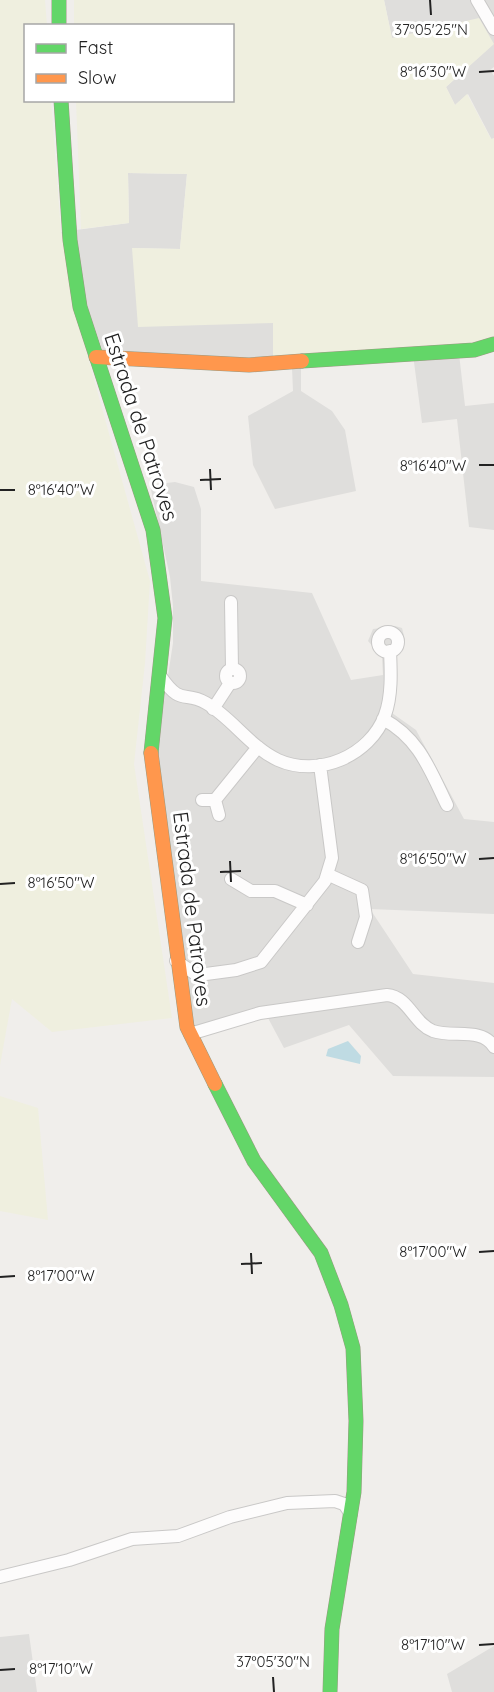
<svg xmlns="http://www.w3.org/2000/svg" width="494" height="1692" viewBox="0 0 494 1692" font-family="Quicksand,sans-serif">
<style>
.residential{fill:#dfdedc}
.farmland{fill:#efefdf}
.water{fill:#bfdbe3}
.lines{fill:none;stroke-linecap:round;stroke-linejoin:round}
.street-casing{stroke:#c9c8c7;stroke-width:14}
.fast-casing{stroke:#999a82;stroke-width:15}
.slow-casing{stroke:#999a82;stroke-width:15}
.street{stroke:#fdfcfc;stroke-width:12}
.fast{stroke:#63d668;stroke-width:14}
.slow{stroke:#ff974d;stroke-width:14}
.ticks{fill:none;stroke:#222;stroke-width:2}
.labels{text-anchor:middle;stroke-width:6;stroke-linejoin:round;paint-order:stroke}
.street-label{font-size:21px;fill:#222;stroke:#fff}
.ticks-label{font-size:15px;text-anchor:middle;fill:#222;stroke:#fff;stroke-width:6;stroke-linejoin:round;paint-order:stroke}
</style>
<rect width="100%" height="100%" fill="#f0eeeb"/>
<path class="residential" d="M384,0H494V67L490,70L494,76V138L492,140L468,94L455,105L446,87L493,44L392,38Z
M128,173L187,174L180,249L132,248L273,323L301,355V391L332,411L345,430L356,491L275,509L253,465L248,416L293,391L292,368L107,363L61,232L129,223Z
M458,345L465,406L494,403V530L469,527L457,419L422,423L412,347Z
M175,482L194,487L201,509V581L312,593L351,680L383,675L382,657L368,641L373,629L395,626L402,628L405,640L397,648L392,713L416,730L464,819L494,822V914L370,909L413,974L494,983V1077L393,1076L349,1025L284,1048L268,1018L214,1030L194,1026L157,747L173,643V606L170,577L150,485Z
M29,1634L37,1692H0V1637Z
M494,1646V1692H452L447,1674Z"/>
<path class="farmland" d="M0,0H45L47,25L26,26V100L51,101L61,232L90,365L150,581L145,663L134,764L172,1018L52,1032L12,999L0,1065Z
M74,0H384L392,38L479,18L494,44L446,87L455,105L467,94L491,139L494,138V351L273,357V323L138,327L132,248L180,249L187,174L128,173L129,223L81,229L76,101L232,100V26L74,25Z
M0,1096L38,1108L48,1220L0,1211Z"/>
<path class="water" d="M348,1041L361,1056L360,1064L326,1056L328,1049Z"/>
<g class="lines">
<defs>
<path id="street" d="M477,0L494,29
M231,602L232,669
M378 642a10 10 0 1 1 20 0a10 10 0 1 1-20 0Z
M226 676a7 7 0 1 1 14 0a7 7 0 1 1-14 0Z
M161,677C182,707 184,690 206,703C232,718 250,747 278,760C318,778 370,756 385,715C392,696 391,672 390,651
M213,709L230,683
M383,719C419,738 430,770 447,805
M202,800H215L258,747
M215,800L219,815
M329,875L362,890L366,917L358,942
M231,879L251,891H275L307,905
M176,961L194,973L206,974L236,970L261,962L325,881L332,858L320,765
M190,1034L260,1013L387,995C409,997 413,1023 433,1031C453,1038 482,1027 494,1047
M0,1577L69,1560L132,1539L178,1536L230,1517L287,1503L335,1501L344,1504L351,1514"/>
<path id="fast" d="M59,0V26
M61,100L70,240L80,307L153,530L165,618L151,753
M302,361L474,350L494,344
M215,1084L254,1161L321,1253L341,1305L353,1348L356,1421L354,1492L332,1629L330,1692"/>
<path id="slow" d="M96,357L249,365L302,361
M151,753L187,1027L215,1084"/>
</defs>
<use href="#street" class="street-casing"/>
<use href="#fast" class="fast-casing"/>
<use href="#slow" class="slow-casing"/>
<use href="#street" class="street"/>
<use href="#fast" class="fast"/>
<use href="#slow" class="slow"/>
</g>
<path class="ticks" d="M430,0L431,15M479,72L494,71M479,465H494M210,469L211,490M200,480L221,479M0,490H15M479,859L494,858M230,861L231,882M220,872L241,871M0,884L15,883M479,1252L494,1251M251,1253L252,1274M241,1264L262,1263M0,1277L15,1276M479,1645L494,1644M0,1670L15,1669M273,1677L274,1692"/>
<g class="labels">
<g class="street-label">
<text transform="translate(141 427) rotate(72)" y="7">Estrada de Patroves</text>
<text transform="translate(192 909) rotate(83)" y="7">Estrada de Patroves</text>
</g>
</g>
<g class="ticks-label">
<text x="431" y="35">37°05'25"N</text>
<text x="433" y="77">8°16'30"W</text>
<text x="433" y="471">8°16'40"W</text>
<text x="61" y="495">8°16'40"W</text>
<text x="433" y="864">8°16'50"W</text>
<text x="61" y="888">8°16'50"W</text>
<text x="433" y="1257">8°17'00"W</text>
<text x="61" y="1281">8°17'00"W</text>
<text x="433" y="1650">8°17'10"W</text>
<text x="273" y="1667">37°05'30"N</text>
<text x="61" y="1674">8°17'10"W</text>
</g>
<rect x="24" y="24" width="210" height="78" fill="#ffffff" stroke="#a7a7a7" stroke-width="1.5"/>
<rect x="36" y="44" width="30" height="9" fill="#63d668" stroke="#a7a7a7" stroke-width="1.5"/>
<text x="78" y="54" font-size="18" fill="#222222">Fast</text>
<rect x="36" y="74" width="30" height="9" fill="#ff974d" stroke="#a7a7a7" stroke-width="1.5"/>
<text x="78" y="84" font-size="18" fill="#222222">Slow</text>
</svg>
